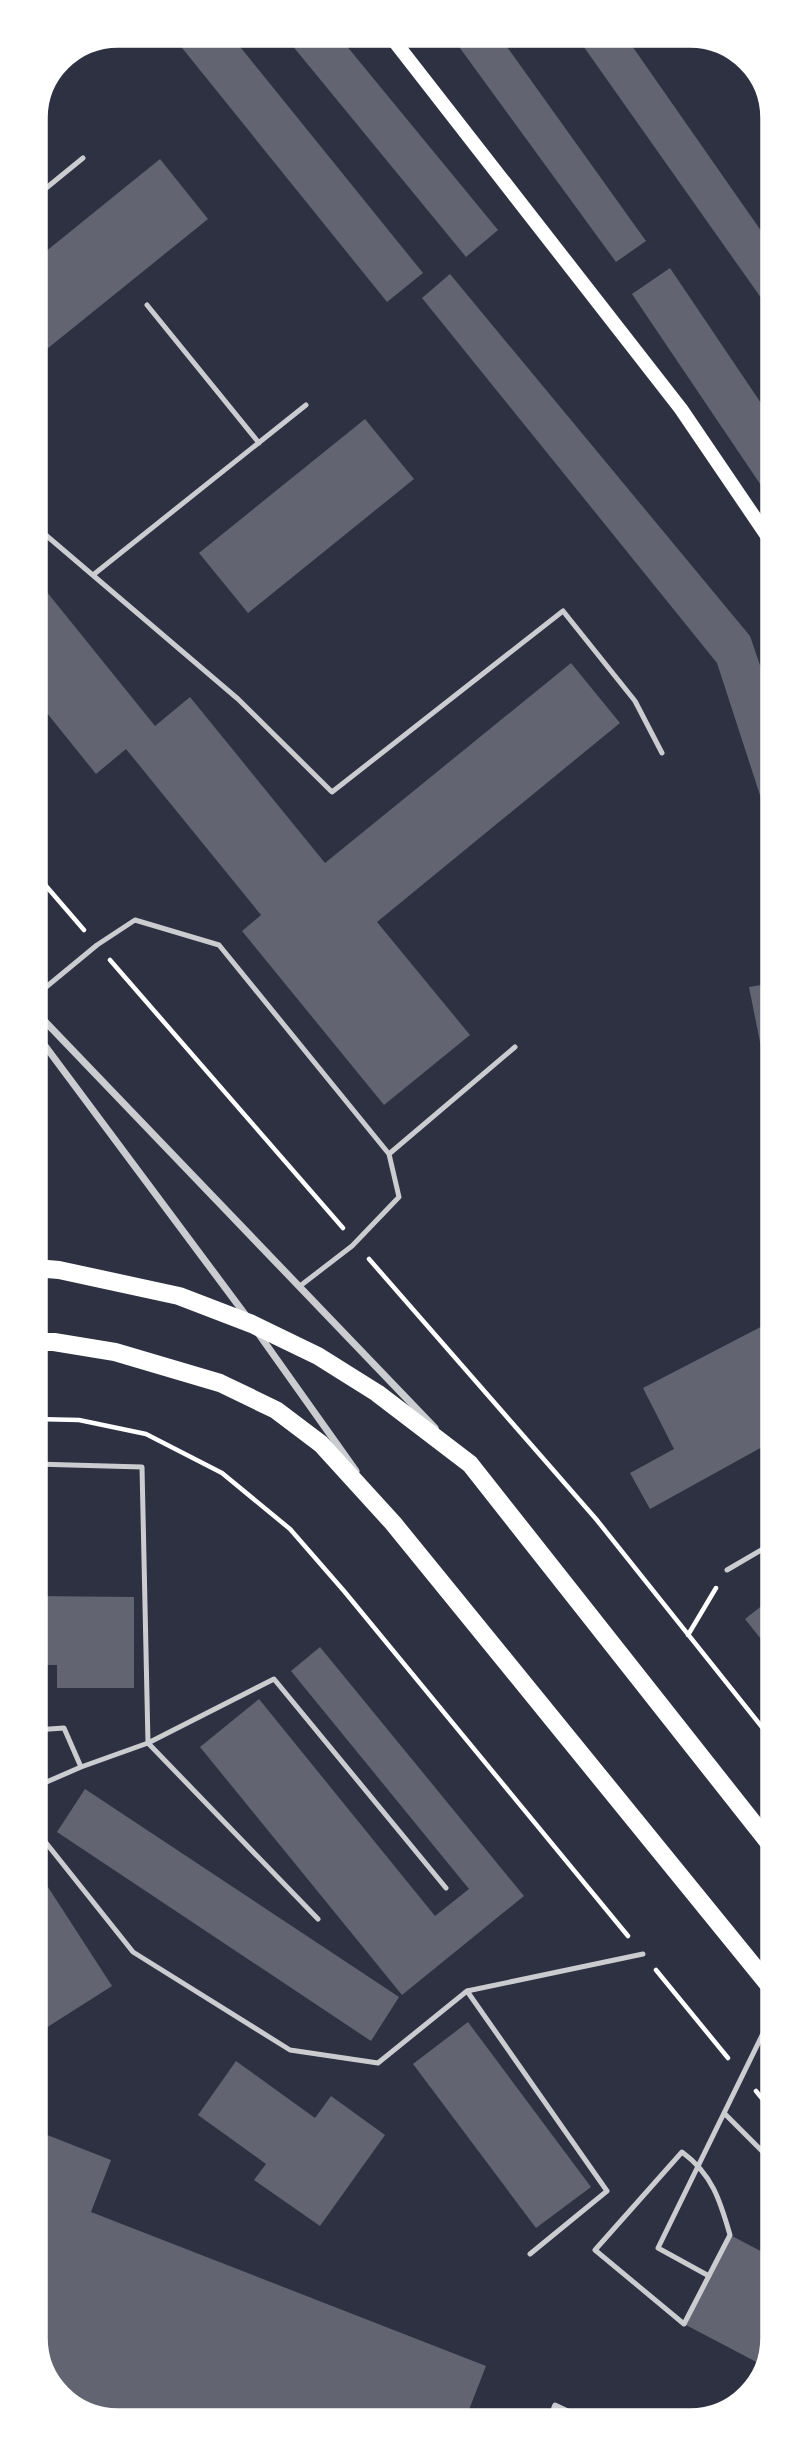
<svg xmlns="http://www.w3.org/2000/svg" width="807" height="2455" viewBox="0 0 807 2455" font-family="'DM Sans',sans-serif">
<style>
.building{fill:#626471}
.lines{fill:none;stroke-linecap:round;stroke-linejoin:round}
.path{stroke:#fff;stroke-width:4.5}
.service{stroke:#caccd0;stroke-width:5}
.minor{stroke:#caccd0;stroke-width:7}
.secondary{stroke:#fff;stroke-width:14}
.primary{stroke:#fff;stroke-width:18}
.rim{fill:none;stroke:#fff;stroke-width:3.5}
</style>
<rect width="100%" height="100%" fill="#2d3142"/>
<path class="building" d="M170,33H229L423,273L387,302Z
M282,33H336L498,230L466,257Z
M449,33H497L646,241L616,262Z
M574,33H623L771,245V312Z
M160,159L208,219L42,353L34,343V261Z
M670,268L771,418V500L632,294Z
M450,274L750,636L772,700V832L717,663L422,298Z
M365,419L414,479L248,613L199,553Z
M34,576L155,726L190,697L325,863L571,663L620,723L377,922L470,1035L384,1105L242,931L261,915L126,749L96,774L34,697Z
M772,983V1097H771L749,987Z
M772,1321L773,1441L650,1509L630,1473L674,1449L643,1388Z
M35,1596L134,1597V1688H57V1665H35Z
M773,1597V1654L745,1619Z
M320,1647L524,1896L402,1995L200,1747L259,1699L435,1916L469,1889L291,1671Z
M85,1789L399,1997L371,2041L57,1832Z
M35,1867L112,1986L46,2028L36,2011Z
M468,2022L591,2187L536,2228L413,2064Z
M236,2061L315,2118L331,2096L385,2135L320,2226L254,2180L266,2164L198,2115Z
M37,2131L111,2160L91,2212L486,2366L465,2420L111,2422L62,2401L36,2359Z
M730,2235L774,2258V2338L764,2366L684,2324Z"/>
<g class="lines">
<path class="path" d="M34,872L84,930
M110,960L343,1228
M369,1259L596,1519L773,1741
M35,1419L79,1420L146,1434L222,1473L290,1529L344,1591L628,1936
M688,1635L716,1588
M656,1970L728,2058
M756,2091L773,2112"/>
<path class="service" d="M34,198L83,158
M147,305L259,443
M34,525L238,699L332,792L563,611L635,701L662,753
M93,575L306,405
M34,997L97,945L135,920L219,945L389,1154L515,1047
M300,1286L352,1246L399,1197L389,1154
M35,1464L142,1467L148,1743L318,1919
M727,1570L773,1543
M35,1730L64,1728L81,1767
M35,1787L81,1767L148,1743L274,1679L446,1888
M35,1829L133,1952L290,2050L378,2063L467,1991L643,1954
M467,1991L607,2191L530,2254
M724,2113L774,2163
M682,2152C712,2174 720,2200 730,2235L684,2324L595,2250Z
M709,2276L658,2248L773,2013
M549,2420L555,2405L587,2420"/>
<path class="minor" d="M34,1010L435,1428
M34,1031L247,1317
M258,1333L356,1471"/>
<path class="secondary" d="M388,33L681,409L772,543"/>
<path class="primary" d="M35,1268L59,1270L179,1296L252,1324L318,1356L377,1393L470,1464L773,1848
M35,1342H54L115,1352L220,1383L276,1410L321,1444L393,1523L773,1990"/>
</g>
<path d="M0 0H807V2455H0ZM118 46H690A72 72 0 0 1 762 118V2338A72 72 0 0 1 690 2410H118A72 72 0 0 1 46 2338V118A72 72 0 0 1 118 46Z" fill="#fff" fill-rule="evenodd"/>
<path class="rim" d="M118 46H690A72 72 0 0 1 762 118V2338A72 72 0 0 1 690 2410H118A72 72 0 0 1 46 2338V118A72 72 0 0 1 118 46Z"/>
</svg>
